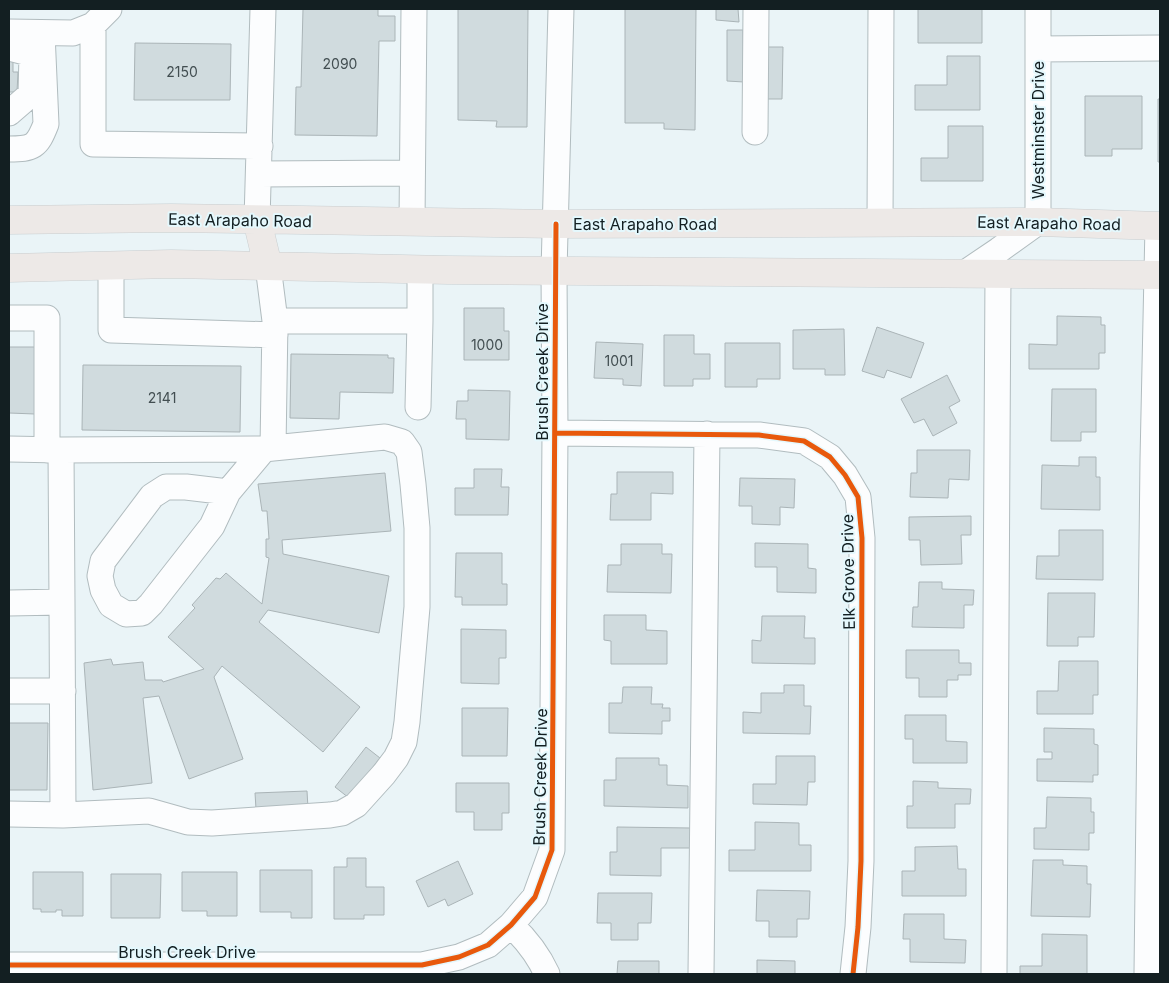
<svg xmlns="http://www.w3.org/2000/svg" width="1169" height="983" viewBox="0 0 1169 983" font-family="Inter,sans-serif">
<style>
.building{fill:#d0dbde;stroke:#aab4b7}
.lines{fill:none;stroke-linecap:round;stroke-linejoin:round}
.minor-casing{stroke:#b1bcbf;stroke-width:27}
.major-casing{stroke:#c9ced0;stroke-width:29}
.minor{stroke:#fcfdfe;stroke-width:25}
.major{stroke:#ede9e7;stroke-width:28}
.cycleway-casing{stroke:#e4f8fd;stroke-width:8}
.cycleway{stroke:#e8590c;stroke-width:5}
.labels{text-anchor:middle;stroke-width:4;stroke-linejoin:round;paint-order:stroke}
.number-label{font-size:14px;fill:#424e51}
.street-label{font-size:16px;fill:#131f22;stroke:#e4f8fd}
</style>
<rect width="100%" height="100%" fill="#eaf4f7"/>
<path class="building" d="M303,9H378V16H395V41H379L377,136L295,135L296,87H301Z
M458,9H528L527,127H496L497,121L458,120Z
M625,9H696L695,130L664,129V123H625Z
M716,9H738L739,22L716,20Z
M918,9H982V43H918Z
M727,30H743L744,82L727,81Z
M135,43L231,44L230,100H134Z
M766,47H783L782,99H766Z
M9,56H13V72H18L17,92H9Z
M947,56H980V110H915V85H947Z
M1085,96H1142V149H1112V156H1085Z
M1158,99H1160V162H1158Z
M948,126H983V181H921V158H948Z
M464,308H504V331H509V360H464Z
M1057,316L1101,317V325H1105V353H1099V369H1029V344L1057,345Z
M877,327L924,343L911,378L887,370L884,378L862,371Z
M844,329L845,375H825V369H793V330Z
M664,335H694V354H710V379H693V386H664Z
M596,342L643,344L641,386L623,385V379L594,378Z
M725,343H780V379H757V387H725Z
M9,347H36L35,414L9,413Z
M291,354L388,355V358H394L393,393L340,392L339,419L290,418Z
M83,365L241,366L240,432L82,430Z
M947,375L960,401L949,407L957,423L933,436L924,419L914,423L901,399Z
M1052,389H1096V432H1081V441H1051Z
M468,390L510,391L509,440L466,439V419H456L457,401H468Z
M917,450H970L969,480L949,479L948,498L910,497L911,473H917Z
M1079,457H1096V477H1100V510L1041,509L1042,465L1079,466Z
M474,469H502L501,487H509L508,515H455V488H474Z
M617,472H673V494L651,493V520H610L611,494H617Z
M385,473L391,531L282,540L283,554L389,576L379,633L268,610L259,622L360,707L323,752L222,666L214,677L243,759L189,779L159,696L143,698L152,783L93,790L84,663L111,659L113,665L143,662L145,680H162L163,682L204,669L168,637L195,608L192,605L216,578L220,579L226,573L262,604L269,558L266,557V539H269L267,511H262L258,484Z
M740,478L795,479L794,508L780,507V525L752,524V506H739Z
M971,516V535H961L962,564L921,565L920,540H909V517Z
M1059,530H1103V580L1036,579L1037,556H1059Z
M755,543L808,544V568L816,569V593L777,592V567H755Z
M621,544H662V554H672L671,593L607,592L608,565H621Z
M456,553H502V584H507V605H462V597H455Z
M919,582H942V589L974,590L973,605H964V628L912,627L913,607H918Z
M1048,593H1095L1094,637H1078V646H1047Z
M604,615H646V630L667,631V664H611V641L604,640Z
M762,616H805L804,638H815V664L752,663V640L761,641Z
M461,629L506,630V658H499V684L461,683Z
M906,650H959V663H971V675H958V680H947V697H919V678H906Z
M1059,661H1098V695H1093V714H1037V691H1058Z
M784,685H804V706H811L810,734L743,733V712L761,713V693H784Z
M623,687H652L651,704H663L662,708H670V721H662V734L609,733V703H622Z
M462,708H508L507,756H462Z
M905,715H946V741L967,742V763H913V739H905Z
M9,723H48L47,790H9Z
M1044,728L1094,729V744L1098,745V775H1093V782L1037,781V759H1052V752H1044Z
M366,747L380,758L349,798L335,787Z
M776,756H815V782H808L807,805L753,804V784H776Z
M616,758H659V765H667V785L688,786V808L604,806V780H616Z
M913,781L938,782V788L971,789L970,804H955V828H907V806H913Z
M456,783H509V813H502V830H474V812H456Z
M307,791L308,808L256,809L255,793Z
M1047,797L1091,798V812H1094V833H1089V850L1034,849V828H1046Z
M755,822L799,823V845H811V871H729V850H755Z
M617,827L691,828V848H661V876L610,875V852H617Z
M957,846L958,869H966V896H902V871H915V847Z
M347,858H366V887H384V915H364V919H334V867H347Z
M1033,860H1063V865L1087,866V884H1091L1090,917L1031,916Z
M458,861L473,894L448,906L445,899L428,907L416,881Z
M260,870H312V918H291V912H260Z
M33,872H83V916H62V910H56V912H41V909H33Z
M182,872H237V916H207V911H182Z
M111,874H161L160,918H111Z
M757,890L810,891L809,919H797V937H769V921H756Z
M598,893H652L651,923H638V940H611V923H597Z
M904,914H944V939L966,940L965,963L910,962V939H903Z
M1042,934L1087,935V974H1020V966H1042Z
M757,960L795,961V974H757Z
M618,961H659V974H617Z"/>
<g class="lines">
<defs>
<path id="minor" d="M93,25V144L260,146
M9,32L73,33L93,25L109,9
M9,48L32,54L31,94L9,113
M1038,49L1160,48
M755,132L756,9
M9,149C33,149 37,147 46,124L42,33
M259,174L412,173
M257,220L263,9
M412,222L414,9
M880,222L881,9
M111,265V330L275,335
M965,273L999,250L1038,222V9
M9,318H47V450
M275,321H420V270
M418,407L420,321
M555,433L759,435L804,441L830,457L845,475L858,497L862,538L861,861L858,927L853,974
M9,449L61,450L62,602L9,603
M61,450L264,449L273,448L275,321L268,266
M228,492L186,487H166L152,496L103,561L100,576L103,590L111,605L126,614L142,613L151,604L212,526L228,492L264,449
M62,602L63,815
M9,691H63
M9,814L63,815L149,811L188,822L212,823L330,815L342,813L356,805L384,774L396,758L404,742L407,722L417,607V528L413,484L409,452L402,442L385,437L273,448
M511,925C527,940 538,954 547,974
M9,965H422L459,957L488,945L511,925L535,897L552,850L555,433L554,271L561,9
M701,974L707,434
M994,974L998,273
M1147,974L1153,460L1158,226"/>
<path id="major" d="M9,220L171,218L556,224L1038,222L1160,226
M257,220L268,266
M9,268L171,264L448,270L1160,275"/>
</defs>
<use href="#minor" class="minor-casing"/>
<use href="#major" class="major-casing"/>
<use href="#minor" class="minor"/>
<use href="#major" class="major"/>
<defs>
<path id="cycleway" d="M555,433L759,435L804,441L830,457L845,475L858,497L862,538L861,861L858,927L853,974
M9,965H422L459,957L488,945L511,925L535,897L552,850L556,224"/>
</defs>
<use href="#cycleway" class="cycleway-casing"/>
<use href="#cycleway" class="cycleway"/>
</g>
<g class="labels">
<g class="number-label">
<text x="340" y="69">2090</text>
<text x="182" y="77">2150</text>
<text x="487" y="350">1000</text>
<text x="619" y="366">1001</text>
<text x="162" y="403">2141</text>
</g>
<g class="street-label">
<text transform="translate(1038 130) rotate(-90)" y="6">Westminster Drive</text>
<text transform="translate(240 220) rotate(1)" y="6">East Arapaho Road</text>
<text transform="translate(1049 223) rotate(1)" y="6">East Arapaho Road</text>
<text x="645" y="230">East Arapaho Road</text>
<text transform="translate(542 372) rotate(-90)" y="6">Brush Creek Drive</text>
<text transform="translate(848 572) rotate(-91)" y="6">Elk Grove Drive</text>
<text transform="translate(540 777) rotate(-89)" y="6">Brush Creek Drive</text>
<text x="187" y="958">Brush Creek Drive</text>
</g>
</g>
<rect width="1169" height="983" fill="none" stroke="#131f22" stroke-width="20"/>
</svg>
